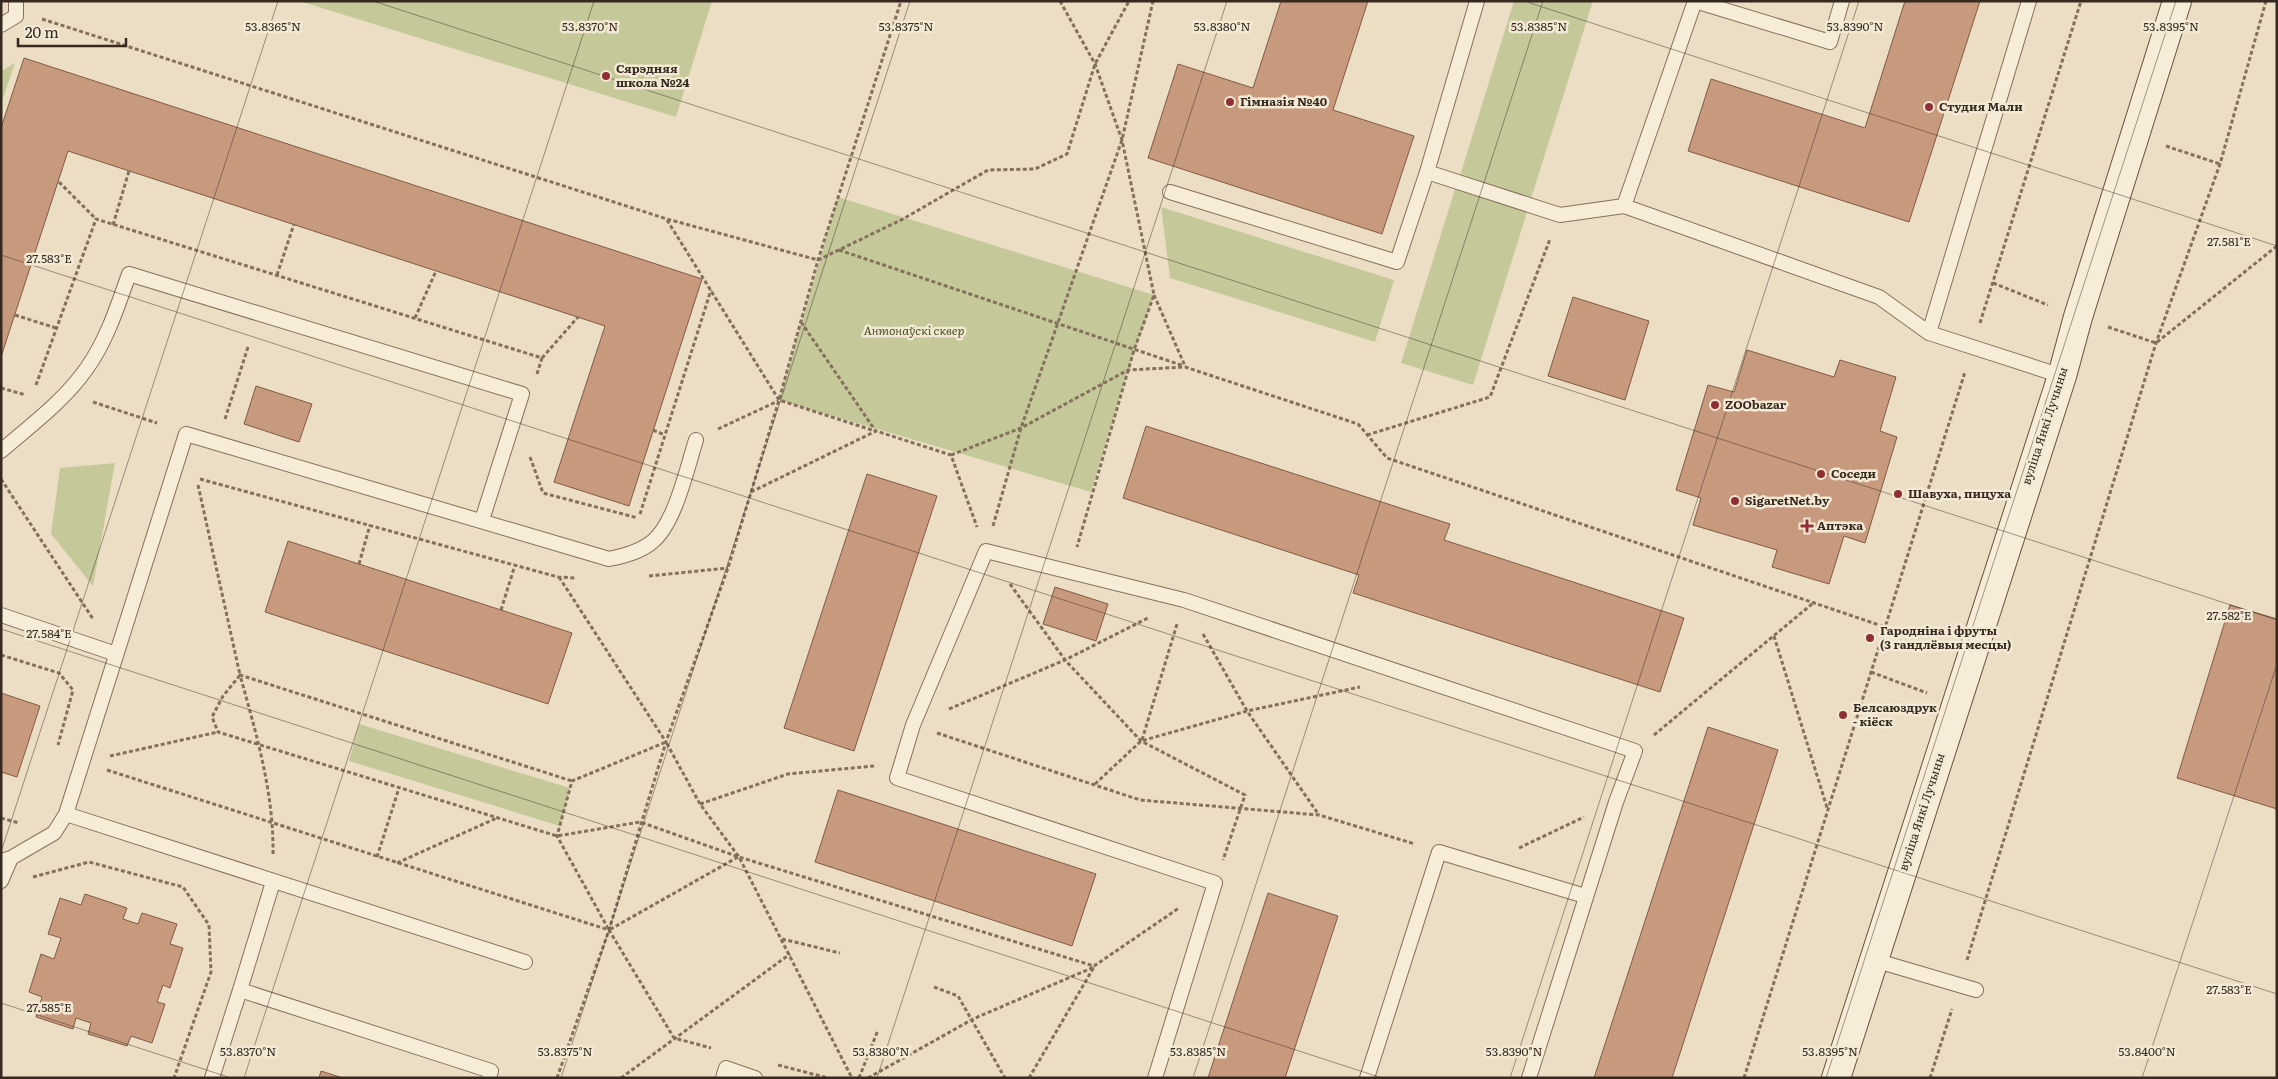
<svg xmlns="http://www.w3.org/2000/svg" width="2278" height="1079" viewBox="0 0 2278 1079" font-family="Literata,serif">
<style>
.green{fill:#c5c999}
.building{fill:#c7997d;stroke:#835a43}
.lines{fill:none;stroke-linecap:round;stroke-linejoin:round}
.lane-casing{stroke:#85705c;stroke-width:16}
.secondary-casing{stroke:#67523f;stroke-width:30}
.path{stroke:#85705c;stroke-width:3;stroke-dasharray:4 2.5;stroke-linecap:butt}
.lane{stroke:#f7ecd8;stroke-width:14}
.secondary{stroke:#f7ecd8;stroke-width:28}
.ticks{fill:none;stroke:#36291f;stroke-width:1;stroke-opacity:0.45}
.poi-dot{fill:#913034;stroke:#f3e9d4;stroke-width:2}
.labels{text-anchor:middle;stroke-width:5;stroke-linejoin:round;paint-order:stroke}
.poi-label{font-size:12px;font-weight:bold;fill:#36291f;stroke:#f3e9d4;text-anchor:start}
.park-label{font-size:12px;font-style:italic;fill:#495127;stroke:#f3e9d4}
.street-label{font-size:12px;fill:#36291f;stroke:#f3e9d4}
.ticks-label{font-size:12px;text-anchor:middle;fill:#36291f;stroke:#f3e9d4;stroke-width:5;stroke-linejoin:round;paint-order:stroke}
</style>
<rect width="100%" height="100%" fill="#ebdec5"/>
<path class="green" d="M299,1H712L676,117Z
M1514,1H1593L1530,202L1459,179Z
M15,63L1,104V71Z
M1456,186L1528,209L1473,385L1401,363Z
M838,197L1154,295L1128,370L1091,492L779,400Z
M1161,207L1394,280L1375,342L1170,278Z
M115,463L93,586L51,534L60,468Z
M359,724L570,788L560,826L349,761Z"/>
<path class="building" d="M1281,1H1368L1333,110L1414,136L1382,234L1148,158L1178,64L1253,88Z
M1905,1H1980L1909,222L1688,151L1711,79L1865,128Z
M24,58L702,279L629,506L554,482L605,326L68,151L1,357V128Z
M1573,297L1649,321L1625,400L1548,376Z
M1747,350L1834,377L1840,360L1896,377L1880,431L1897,437L1865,543L1844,536L1829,584L1772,567L1777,550L1693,525L1701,498L1676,490L1708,385L1734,392Z
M256,386L312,404L299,442L244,424Z
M1146,426L1450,524L1444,540L1684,618L1660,692L1353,593L1359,575L1123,498Z
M867,474L937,496L854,751L784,728Z
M288,541L572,633L548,704L265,612Z
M1055,587L1108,604L1096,641L1043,624Z
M2230,605L2277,619V809L2177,778Z
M1,693L40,706L17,777L1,772Z
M1708,727L1778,750L1672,1078H1594Z
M838,790L1096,874L1072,946L815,862Z
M1268,893L1338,916L1285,1078H1208Z
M85,894L127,908L123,919L138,924L142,913L177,924L170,944L183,948L170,988L163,985L157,1002L165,1004L152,1043L131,1036L127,1046L88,1034L91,1023L76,1018L73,1029L36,1017L42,997L29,992L41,954L54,959L61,938L48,934L60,898L81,905Z
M321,1071L343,1078H319Z"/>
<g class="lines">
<defs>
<path id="lane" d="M1695,1L1830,42L1842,1
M1,25L16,16V1
M1427,172L1477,1
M1170,192L1397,262L1427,172L1560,215L1624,206L1879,297L1929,333L2062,376
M1624,206L1695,1
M1929,333L2029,1
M1,451C31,425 64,401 87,368C107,340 118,305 129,274L522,394L482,520
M1,615L116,654
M66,814L525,962
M1,861L11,858L54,833L66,814L186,434L609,559C624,556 640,552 652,542C675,524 687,468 696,440
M1,881L11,858
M273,882L240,990L491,1071L489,1078
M1874,960L1976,990
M212,1078L240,990
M723,1078L726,1068L755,1078
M1155,1078L1215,883L897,778L913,725L986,551L1184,600L1635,751L1616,802L1529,1078
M1367,1078L1439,852L1585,896"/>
<path id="secondary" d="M1836,1078L2062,376L2078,317L2177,1"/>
</defs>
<use href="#lane" class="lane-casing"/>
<use href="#secondary" class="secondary-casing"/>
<path class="path" d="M1060,1L1095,64L1122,140L1154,295L1134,350L1077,547
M42,19L667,219L818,260L903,219L988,170L1035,169L1067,154L1095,64L1129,1
M2166,146L2220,164
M59,182L96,219
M667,220L779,400L875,431
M113,225L129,171
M839,250L1184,366
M277,275L294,224
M1993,283L2048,305
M1154,295L1185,366
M15,315L56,328
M415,318L436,271
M801,322L875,430
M1980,323L2081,1
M2108,327L2156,343L2277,246
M542,358L578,317
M36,385L96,219L542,358L537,374
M1,388L26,395
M93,402L157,423
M225,419L248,347
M718,429L778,401
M653,430L665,435
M1367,435L1490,397L1550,239
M951,455L1021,428L1128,370L1185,367L1358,424L1387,458L1885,627
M530,457L543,493L638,518
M1,479L93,619
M200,479L558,577L575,578
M198,485L240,675L223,696L212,717L218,732L557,836L640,822L739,857L1094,966L1179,908
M751,492L876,431L951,455L977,527
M640,514L711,290
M993,526L1021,428L1122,140L1153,1
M359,564L370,525
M649,576L728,568
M559,577L666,742
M1010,584L1065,660L1141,741L1245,795L1223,860
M501,610L515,565
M1203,634L1247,711L1319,815
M1774,636L1828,811
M1,655L59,673L73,690L58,745
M1871,672L1927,693
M949,709L1065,660L1148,618
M937,733L1140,800L1319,815L1415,844
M1654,735L1812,604
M1142,740L1177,624
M110,756L218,732
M107,770L609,930L674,1038L711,1048
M1095,784L1141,741L1247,711L1360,687
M700,804L788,774L874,766
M1,818L19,823
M1519,848L1584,817
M273,854C274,793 256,733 240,675L572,781
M377,857L399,788
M738,857L609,930L557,836L572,781L666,742L700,804L739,857L852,1078
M397,863L499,817
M33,877L89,862L183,887L209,925L211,972L174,1078
M782,939L840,953
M1967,960L2156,343L2220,164L2266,1
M934,987L958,996L1005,1078
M778,1065L828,1078
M557,1078L609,930L666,742L728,568L779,400L818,260L901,1
M621,1078L790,954
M859,1078L878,1030
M868,1078L973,1019L1094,967
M1029,1078L1094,967
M1744,1078L1965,372
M1930,1078L1952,1009"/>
<use href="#lane" class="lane"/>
<use href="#secondary" class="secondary"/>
</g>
<path class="ticks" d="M373,1L2277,620M1524,1L2277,246M1,255L2277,994M1,629L1382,1078M1,852L278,1M1,1003L231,1078M244,1078L594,1M561,1078L910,1M877,1078L1227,1M1193,1078L1543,1M1510,1078L1859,1M1826,1078L2176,1M2142,1078L2277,664"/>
<g class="poi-dot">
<circle cx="606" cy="76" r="5"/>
<circle cx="1230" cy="102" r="5"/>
<circle cx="1929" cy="107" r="5"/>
<circle cx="1715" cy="405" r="5"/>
<circle cx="1821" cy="474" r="5"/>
<circle cx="1898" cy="494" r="5"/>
<circle cx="1735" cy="501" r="5"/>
<path d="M1804.5 518.5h5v5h5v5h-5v5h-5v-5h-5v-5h5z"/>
<circle cx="1870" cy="638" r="5"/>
<circle cx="1843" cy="715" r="5"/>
</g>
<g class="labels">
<g class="poi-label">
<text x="616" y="73">Сярэдняя<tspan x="616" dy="14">школа №24</tspan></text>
<text x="1240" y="106">Гімназія №40</text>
<text x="1939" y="111">Студия Мали</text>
<text x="1725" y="409">ZOObazar</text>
<text x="1831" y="478">Соседи</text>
<text x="1908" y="498">Шавуха, пицуха</text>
<text x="1745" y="505">SigaretNet.by</text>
<text x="1817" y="530">Аптэка</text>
<text x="1880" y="635">Гародніна і фруты<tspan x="1880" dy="14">(3 гандлёвыя месцы)</tspan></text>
<text x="1853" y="712">Белсаюздрук<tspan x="1853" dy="14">- кіёск</tspan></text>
</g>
<g class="park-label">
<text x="914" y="335">Антонаўскі сквер</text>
</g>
<g class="street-label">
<text transform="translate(2045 426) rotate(-72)" y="4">вуліца Янкі Лучыны</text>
<text transform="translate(1922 812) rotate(-72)" y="4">вуліца Янкі Лучыны</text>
</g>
</g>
<g class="ticks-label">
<text x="273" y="31">53.8365°N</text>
<text x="590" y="31">53.8370°N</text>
<text x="906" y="31">53.8375°N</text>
<text x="1222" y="31">53.8380°N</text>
<text x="1539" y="31">53.8385°N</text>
<text x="1855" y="31">53.8390°N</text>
<text x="2171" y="31">53.8395°N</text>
<text x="2229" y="246">27.581°E</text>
<text x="49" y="263">27.583°E</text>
<text x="2229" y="620">27.582°E</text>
<text x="49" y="638">27.584°E</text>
<text x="2229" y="994">27.583°E</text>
<text x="49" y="1012">27.585°E</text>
<text x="248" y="1056">53.8370°N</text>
<text x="565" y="1056">53.8375°N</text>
<text x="881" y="1056">53.8380°N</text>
<text x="1198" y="1056">53.8385°N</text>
<text x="1514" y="1056">53.8390°N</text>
<text x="1830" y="1056">53.8395°N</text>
<text x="2147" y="1056">53.8400°N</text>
</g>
<rect width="2278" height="1079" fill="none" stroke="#36291f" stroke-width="5"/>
<path d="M18 38v8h108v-8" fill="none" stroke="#36291f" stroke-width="2.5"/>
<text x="25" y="38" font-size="15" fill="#36291f" stroke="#f3e9d4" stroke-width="4" paint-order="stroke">20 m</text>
</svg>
